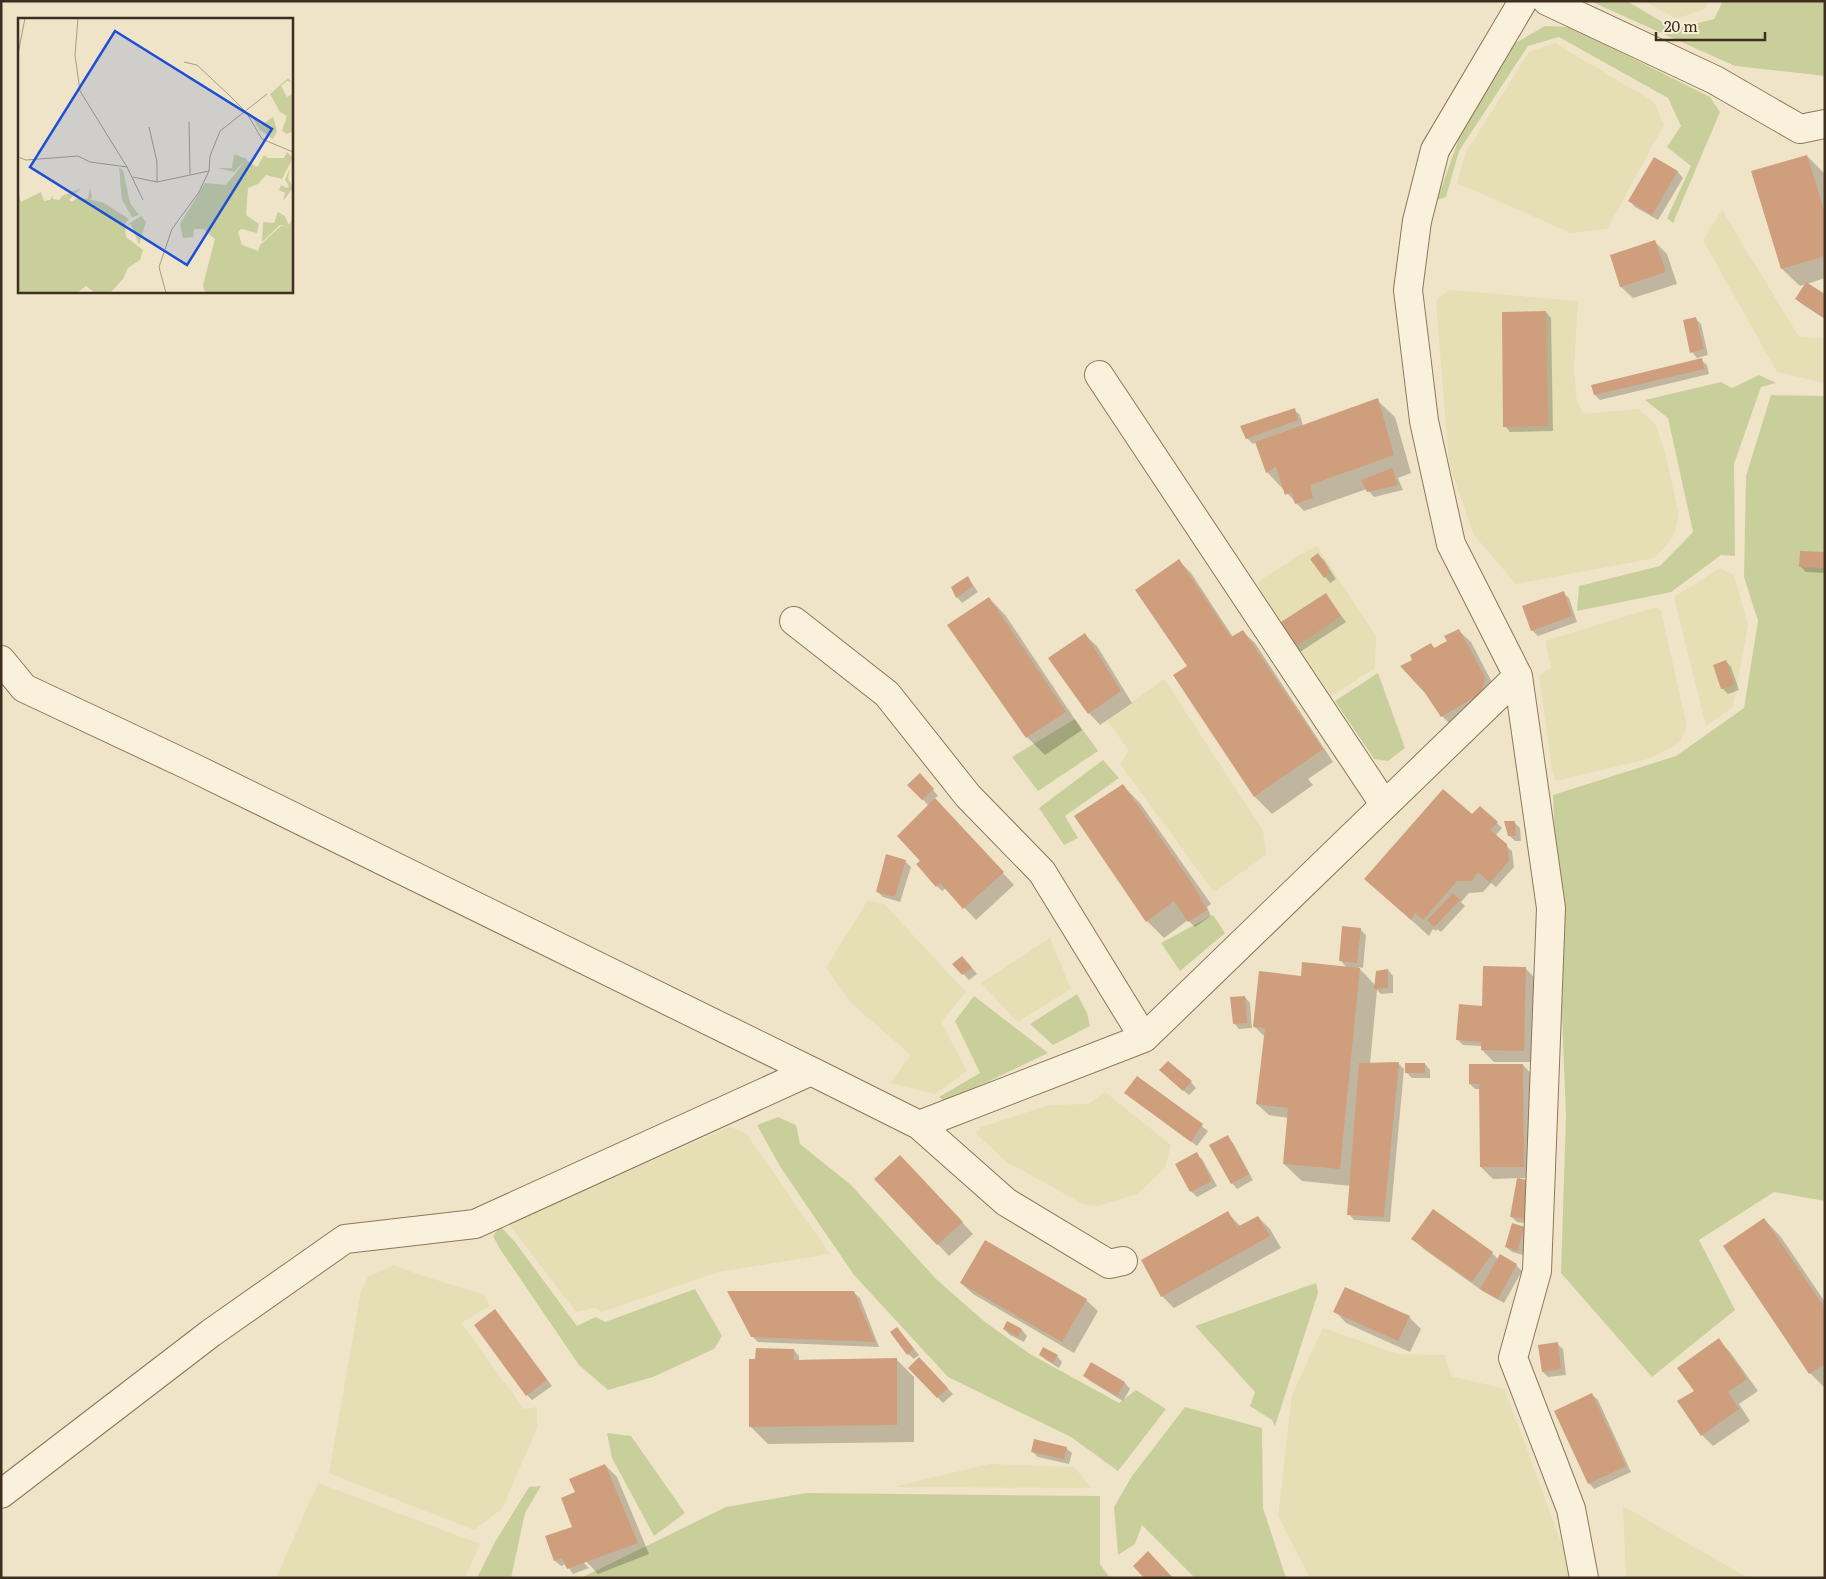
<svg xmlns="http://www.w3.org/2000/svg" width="1826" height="1579" viewBox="0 0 1826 1579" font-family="Literata,serif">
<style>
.farmland{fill:#e6deb5}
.green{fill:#c9cf9b}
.shadow{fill:#0003}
.building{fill:#cf9f7d}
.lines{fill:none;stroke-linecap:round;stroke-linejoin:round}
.minor-casing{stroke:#8d765c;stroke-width:30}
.minor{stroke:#faf1dc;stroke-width:28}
.inset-road{fill:none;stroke:#a89b85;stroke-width:1}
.view{fill:#1d4ed8;fill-opacity:0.15;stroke:#1d4ed8;stroke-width:2.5}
.inset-edge{fill:none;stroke:#3d2e20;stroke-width:2.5}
</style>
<rect width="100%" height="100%" fill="#f0e4c8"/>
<path class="farmland" d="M1645,1H1709L1705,9L1676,19Z
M1555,43L1654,102L1664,125L1607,229L1571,233L1457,183L1466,152L1529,52Z
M1722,210L1799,337L1825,338V383L1777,372L1703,240Z
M1449,290L1578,301L1574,369L1577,403L1584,414L1638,409L1655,423L1665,452L1679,515L1673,537L1655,558L1516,584L1474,535L1449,464L1436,301Z
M1317,546L1376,636L1375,668L1327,699L1256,597L1259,581L1299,555Z
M1720,568L1734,575L1748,625L1733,707L1706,726L1674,597Z
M1656,607L1661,611L1687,726L1680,742L1652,758L1556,781L1552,770L1539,676L1551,667L1545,641Z
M1164,679L1263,830L1266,855L1214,892L1120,764L1129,751L1107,720Z
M868,900L884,904L966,992L941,1022L967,1071L935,1094L890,1083L911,1055L852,1004L826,968Z
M1050,938L1071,989L1018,1022L981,983Z
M1105,1092L1171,1145L1165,1168L1137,1194L1099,1206L1085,1205L1007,1162L976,1134L981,1127L1050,1105L1089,1104Z
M730,1127L746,1133L830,1254L718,1272L602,1312L596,1308L576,1312L508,1223Z
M394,1265L420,1275L483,1294L490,1305L461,1323L524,1409L537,1407V1428L502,1509L474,1530L329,1473L361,1291L368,1277Z
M1323,1328L1398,1354L1445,1355L1451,1376L1505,1389L1574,1578H1310L1278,1516L1292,1395Z
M989,1464L1074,1467L1092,1488L893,1487Z
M318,1483L480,1544L465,1578H276Z
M1623,1506L1748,1578H1626Z"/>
<path class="green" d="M1590,1H1627L1674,29L1714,19L1723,1H1825V76L1735,66Z
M1545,26L1570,27L1710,97L1720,112L1673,223L1667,218L1691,166L1667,147L1681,126L1668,98L1559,37L1528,46L1459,151L1446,197L1437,200L1461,133L1498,53Z
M1759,375L1776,383L1761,387L1734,464L1735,556L1721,555L1671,592L1577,611L1579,586L1660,566L1693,532L1668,418L1645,400L1721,382L1732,388Z
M1771,395L1825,396V1201L1774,1192L1699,1240L1735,1310L1652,1377L1561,1273L1566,1115L1553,795L1676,756L1744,708L1758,621L1744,577L1746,476Z
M1378,673L1405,748L1388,761L1374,759L1335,701Z
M1075,719L1098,751L1038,791L1012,757Z
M1103,760L1119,778L1065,816L1078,838L1064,845L1039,808Z
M1213,915L1225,933L1180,971L1161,943Z
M1077,994L1087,1013L1090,1026L1053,1045L1030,1024Z
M974,996L1048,1053L945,1102L939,1097L980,1073L955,1021Z
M778,1117L796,1125L800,1144L851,1185L936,1279L985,1322L1030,1354L1119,1403L1136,1390L1166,1409L1118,1471L1071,1437L948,1377L854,1275L781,1168L757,1125Z
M500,1226L515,1242L577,1326L596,1317L605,1322L695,1289L722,1336L714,1349L653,1377L608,1390L579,1365L500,1249L493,1236Z
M1316,1283L1318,1293L1275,1426L1272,1420L1250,1406L1255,1392L1195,1326Z
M1185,1407L1262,1428L1263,1508L1286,1578H1195L1142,1525L1135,1544L1118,1555L1114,1507L1132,1476Z
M607,1433L631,1436L685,1513L654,1536L612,1458Z
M541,1486L525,1513L511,1578H477L495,1542L529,1487Z
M806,1493L1100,1496V1564L1110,1578H581L726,1507Z"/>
<path class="shadow" d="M1807,156L1825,174V278L1807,284L1825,296V319L1802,304L1796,299L1806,284L1800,286L1782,269Z
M1655,159L1678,172L1683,178L1658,220L1635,207L1630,201Z
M1655,242L1667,254L1677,284L1633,298L1621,287L1611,256Z
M1546,312L1551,318L1553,431L1510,432L1505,426Z
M1695,318L1701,324L1708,355L1697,358L1692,352Z
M1701,360L1707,365L1709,374L1600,400L1595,395L1593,386Z
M1377,400L1395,417L1411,473L1398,478L1403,490L1374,497L1367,489L1304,511L1267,472L1256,442L1253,444L1247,438L1294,410L1300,415L1303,426Z
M1825,553V573L1806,572L1800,566Z
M1318,555L1324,560L1336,579L1330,583L1311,559Z
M1179,561L1191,573L1233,637L1243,632L1255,643L1333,762L1308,779L1313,785L1272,814L1255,797L1175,676L1189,666Z
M968,578L978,592L962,603L957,597Z
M1563,593L1569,598L1577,622L1538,636L1532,630Z
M1326,595L1346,622L1300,652L1295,647Z
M989,598L1006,616L1082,730L1045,755L1027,737Z
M1459,631L1471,642L1496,690L1454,728L1442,716L1414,661L1431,644L1435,649L1448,642Z
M1085,635L1097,646L1132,703L1100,725L1089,713Z
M1726,661L1731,667L1739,690L1728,694L1722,688Z
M925,780L938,796L934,799L1014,885L976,920L946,888L942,891L937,886L922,861L929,806L909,785Z
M1123,786L1140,803L1211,904L1207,907L1211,916L1195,927L1188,920L1164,938L1147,921Z
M1478,821L1497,823L1502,828L1495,836L1512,851L1514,867L1496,887L1491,883L1483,892L1469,893L1461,902L1465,906L1441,932L1437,929L1436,931L1433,929L1429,936L1366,879Z
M1514,822L1520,828L1521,841H1515L1509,835Z
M905,861L911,867L900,902L883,897L877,891Z
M1360,929L1366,935L1363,968L1358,967L1375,985L1388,970L1393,976V993L1381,994L1377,990L1370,1064L1398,1063L1404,1069L1390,1222L1354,1220L1349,1214L1351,1186L1302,1181L1284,1164L1289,1118L1269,1115L1257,1104L1265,1037L1254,1026L1302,977L1347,968L1340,960Z
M968,963L977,974L969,980L954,964Z
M1525,968L1537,980L1535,1062H1494L1482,1050V1046L1463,1045L1458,1040Z
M1245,997L1250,1003L1252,1028L1239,1029L1234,1023Z
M1425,1064L1430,1070V1078H1412L1406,1072Z
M1523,1065L1534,1077L1535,1178H1520V1180L1529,1224L1517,1222L1511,1216L1519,1178L1493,1179L1481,1167L1480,1089H1475L1470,1084Z
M1166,1076L1191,1082L1196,1088L1189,1095Z
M1137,1077L1208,1131L1197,1146L1132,1098Z
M1227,1137L1233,1143L1253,1180L1237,1189L1232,1183Z
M1196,1154L1202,1159L1217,1186L1197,1197L1191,1191Z
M911,1168L973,1234L949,1256L876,1179Z
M1228,1213L1241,1227L1258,1217L1270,1229L1281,1248L1174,1308L1162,1296Z
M1764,1219L1781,1237L1825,1302V1388L1810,1373L1725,1246Z
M1524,1229L1530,1234L1523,1255L1512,1252L1506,1247Z
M1413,1238L1492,1253L1498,1259L1516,1265L1522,1271L1504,1303L1484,1292L1425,1250Z
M961,1283L1086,1300L1098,1311L1074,1353L973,1294Z
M854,1293L860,1298L879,1347L758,1342L752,1336Z
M1335,1311L1409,1317L1421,1329L1410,1352L1346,1323Z
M500,1316L552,1386L532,1400L527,1395Z
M1008,1323L1022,1330L1027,1336L1024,1342L1010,1335L1004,1329Z
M902,1334L919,1355L914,1359L908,1354Z
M1718,1340L1730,1352L1758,1391L1739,1404L1750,1421L1713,1446L1702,1435L1695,1391Z
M1557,1344L1563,1349L1566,1375L1548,1377L1543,1372Z
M794,1350L799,1356V1360L896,1359L914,1377V1442L768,1444L750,1426Z
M1040,1355L1057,1356L1062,1362L1059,1368L1046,1360Z
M919,1359L953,1394L943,1403L910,1368Z
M1092,1364L1125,1383L1130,1389L1123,1401L1090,1381L1084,1376Z
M1592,1395L1598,1400L1631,1472L1594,1489L1589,1483Z
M1066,1448L1072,1453L1069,1464L1038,1457L1033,1452Z
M605,1465L617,1477L649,1554L598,1574L582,1557L580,1559L589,1568L573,1574L566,1564L561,1566L555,1561L573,1528L577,1493Z"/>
<path class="building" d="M1807,155L1825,213V256L1781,269L1751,171Z
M1654,157L1678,171L1652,215L1628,201Z
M1655,240L1666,272L1620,287L1610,255Z
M1806,282L1825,294L1824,318L1795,299Z
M1546,311L1548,426L1503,427L1502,312Z
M1696,317L1704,349L1690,353L1683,320Z
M1702,358L1704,369L1594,395L1591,385Z
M1378,398L1394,455L1310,485L1313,498L1295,504L1291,492L1285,495L1276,467L1266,473L1255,442Z
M1295,408L1298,420L1246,439L1240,426Z
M1392,468L1398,485L1367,492L1361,480Z
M1800,551L1825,552V568L1799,567Z
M1318,553L1331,573L1324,578L1310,559Z
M1179,559L1231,637L1243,630L1323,749L1254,797L1173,675L1187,666L1135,590Z
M968,576L973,586L956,598L951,587Z
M1564,591L1572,616L1531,631L1522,606Z
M1326,593L1341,616L1294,648L1278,624Z
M989,597L1066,712L1026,738L947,625Z
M1459,629L1485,677L1482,693L1441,717L1425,693L1400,666L1412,660L1410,655L1431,643L1434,648L1447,641L1444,636Z
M1085,633L1121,691L1088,714L1048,658Z
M1726,660L1734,685L1721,689L1713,665Z
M920,773L934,789L922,800L907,785Z
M1123,784L1194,886L1207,910L1188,922L1174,901L1146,922L1074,816Z
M1443,789L1472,814L1480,806L1498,822L1490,830L1507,844L1509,861L1490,883L1478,872L1472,881H1457L1423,920L1415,913L1411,920L1364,879Z
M935,798L1004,872L963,909L940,883L936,887L916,864L920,861L897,836Z
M1504,821H1515L1516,836H1508Z
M886,854L906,860L895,897L876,892Z
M1453,893L1460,900L1434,927L1427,920Z
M1342,926L1361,928L1357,963L1339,961Z
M962,956L972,968L962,975L952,964Z
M1302,962L1360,968L1340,1169L1283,1164L1288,1108L1256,1104L1265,1028L1253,1027L1259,971L1301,976Z
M1483,966L1526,967L1524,1051L1481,1050V1042L1456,1040L1459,1004L1482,1006Z
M1388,969V988L1374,989L1376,971Z
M1245,996L1247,1023L1233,1024L1230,997Z
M1168,1061L1192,1081L1183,1091L1159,1070Z
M1399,1062L1384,1217L1347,1215L1359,1063Z
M1405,1063H1425V1073H1405Z
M1469,1064H1523L1524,1167H1480L1479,1084H1469Z
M1137,1076L1203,1124L1191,1142L1124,1093Z
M1228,1135L1249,1174L1231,1184L1209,1145Z
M1197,1152L1212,1181L1190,1192L1175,1164Z
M900,1155L963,1222L937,1245L874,1179Z
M1517,1178L1532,1181L1524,1219L1510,1217Z
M1433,1209L1493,1252L1472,1282L1411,1239Z
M1228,1211L1237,1227L1258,1216L1270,1236L1161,1297L1141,1260Z
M1764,1218L1825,1308V1364L1809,1374L1723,1246Z
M1512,1223L1525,1227L1517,1251L1505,1247Z
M985,1240L1087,1299L1062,1342L960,1283Z
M1500,1254L1517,1264L1498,1299L1480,1289Z
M1345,1287L1410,1316L1398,1341L1333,1312Z
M727,1291H854L875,1342L751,1337Z
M495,1309L547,1380L526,1396L474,1325Z
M1007,1321L1022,1329L1018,1337L1003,1329Z
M897,1327L914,1349L907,1355L890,1332Z
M1719,1338L1747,1379L1728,1392L1739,1409L1701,1436L1677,1401L1694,1391L1677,1368Z
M1558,1342L1561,1369L1542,1372L1538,1345Z
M1043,1347L1058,1355L1053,1363L1039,1355Z
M756,1348L794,1349V1360L897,1358V1425L749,1427V1359H755Z
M919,1357L948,1388L937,1398L908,1368Z
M1091,1362L1125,1382L1117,1396L1083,1376Z
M1592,1393L1626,1466L1588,1484L1554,1411Z
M1034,1439L1067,1447L1064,1459L1031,1452Z
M605,1464L638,1543L567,1569L562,1558L554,1561L545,1536L572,1527L561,1498L575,1492L569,1479Z
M1148,1551L1173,1578H1144L1133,1566Z"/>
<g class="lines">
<defs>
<path id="minor" d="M1547,1L1715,80L1800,129L1825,124
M1099,375L1384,804
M794,621L887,694L968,796L1042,872L1144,1038
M1,660L24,688L194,768L811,1071
M1518,676L1551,908L1537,1271L1513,1358L1571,1509L1584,1578
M919,1125L1144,1038L1518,676L1451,544L1424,421L1408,290L1417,221L1435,150L1523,1
M1,1494L211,1333L345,1239L475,1224L811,1071L919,1125L1006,1202L1109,1264L1123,1261"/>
</defs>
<use href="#minor" class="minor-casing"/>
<use href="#minor" class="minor"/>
</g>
<g transform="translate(18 18)">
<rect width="275" height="275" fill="#f0e4c8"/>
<path d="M270,60L274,64L269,63L263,68L269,79L275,76V113L269,116L264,113L269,98L262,94L252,76ZM231,94L243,107L255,99L259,113L255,121L242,112ZM269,134L275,140L264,161L248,157L240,166L230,170L228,197L241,206L239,215L223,211L220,214L224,227L240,233L242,227L263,208L271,209L262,207L244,224L245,204L256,205L260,194L267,198L271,207L275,200V275H187L185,267L197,221L185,211H176L175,219L165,220L162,206L187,165L208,167L228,142L239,149L246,137L250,140H266ZM216,136L229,141L216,154L199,150H214ZM101,150L105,152L112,185L121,197L114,199L104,182ZM272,150L270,160L275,170L265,183L267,175L261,172L263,167L269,170L271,168L267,162ZM72,169L74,180L71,181L86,185L111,201L107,206L108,219L125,232L122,242L110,250L105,261L92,275H77L68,268L59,275H0V173L3,184L23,174L26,183L32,182L35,177V181L41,182L44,178L63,170L51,182L54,184L59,180L70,181ZM123,198L128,204L121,227L113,206L109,207Z" fill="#c9cf9b"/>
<path class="inset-road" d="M60,0L57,37L62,73L109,149M0,36L7,0M166,44L179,47L211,77L228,94L244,121L275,134M171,104L172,156M131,109L139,144V164M0,139L8,142L60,138L72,144L109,149L125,182M115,159L139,164L191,153L192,138L202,113L249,76M148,275L141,249L154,211L181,174L191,153"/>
<path class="view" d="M97,13L254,111L169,247L12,149Z"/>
<rect width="275" height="275" class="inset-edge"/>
</g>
<rect width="1826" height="1579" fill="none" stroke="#3d2e20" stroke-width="5"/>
<path d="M1656 32v8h109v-8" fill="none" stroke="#3d2e20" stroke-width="2.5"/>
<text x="1664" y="32" font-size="15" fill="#3d2e20" stroke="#f7eed8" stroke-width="4" paint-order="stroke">20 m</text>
</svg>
